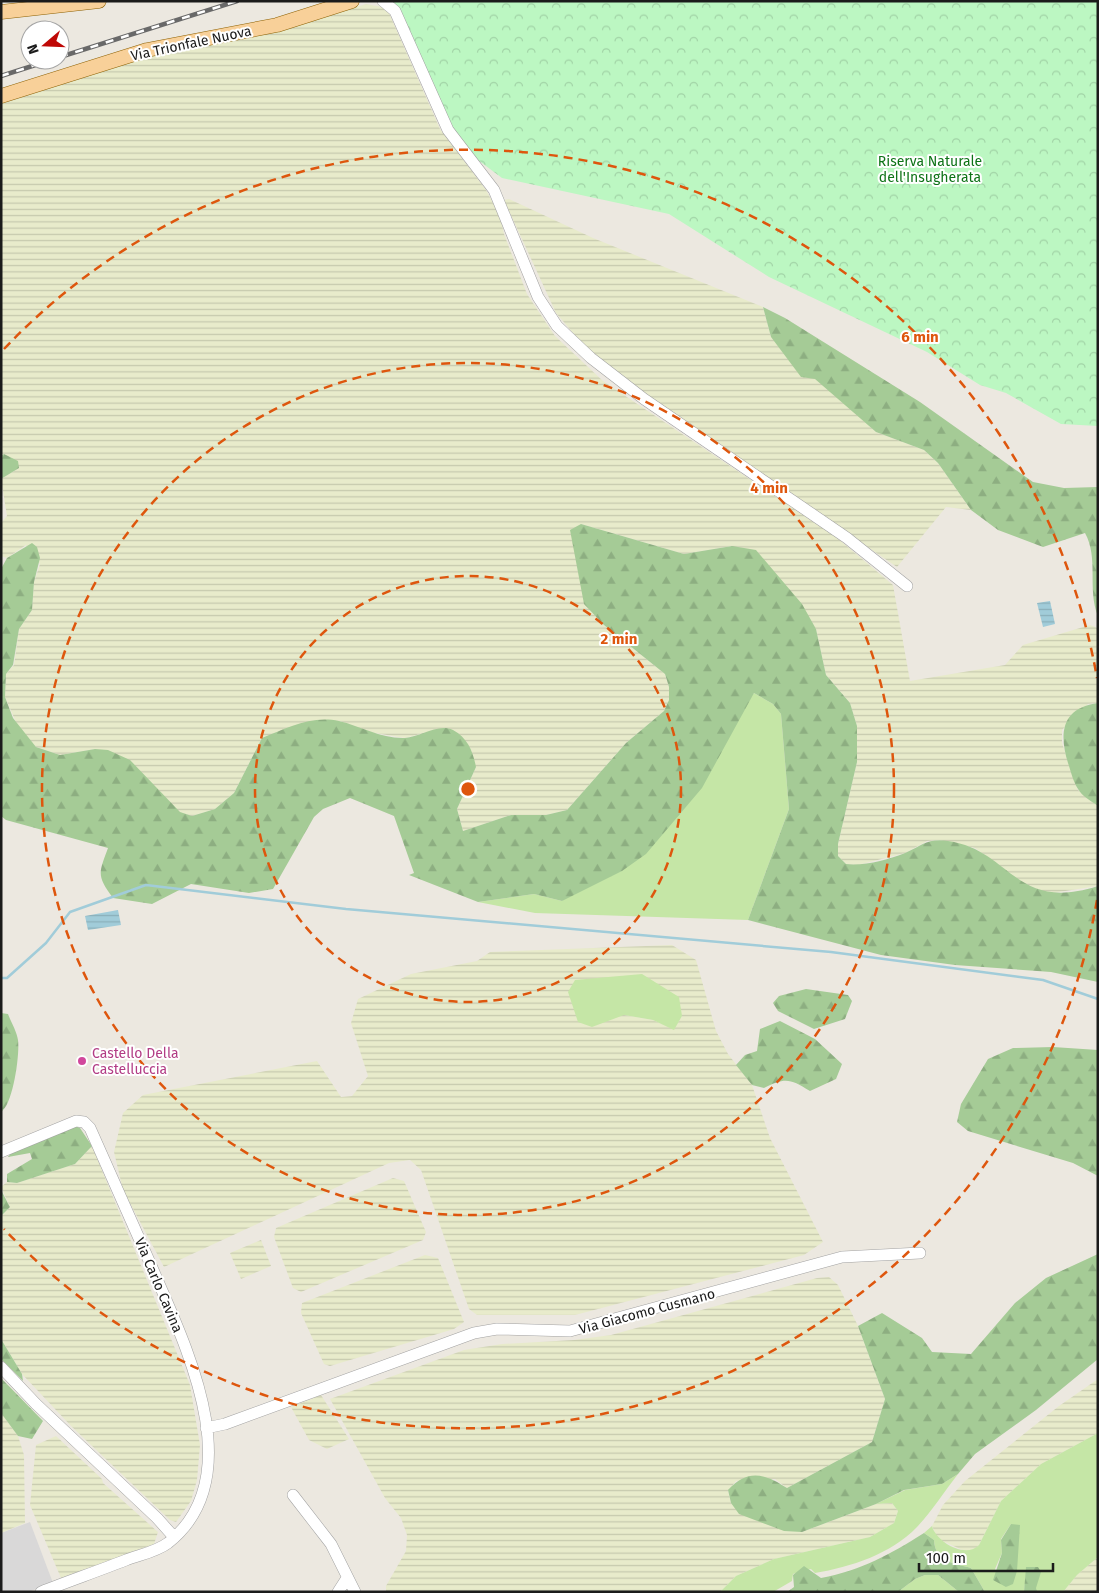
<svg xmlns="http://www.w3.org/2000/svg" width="1099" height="1593" viewBox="0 0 1099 1593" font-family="'Fira Sans',sans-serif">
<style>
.residential{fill:#d9d8d8}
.farmland{fill:url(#farmland-rules);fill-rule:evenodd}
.grass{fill:#c5e6a6;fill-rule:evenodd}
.forest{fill:url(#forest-firs)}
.park{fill:url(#park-crowns)}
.water{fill:url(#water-rules)}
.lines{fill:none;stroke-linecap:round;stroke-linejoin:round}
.stream{stroke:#a1ccd9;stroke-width:2.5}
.minor-casing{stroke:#a2a2a2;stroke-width:12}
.major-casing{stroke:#8d6104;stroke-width:15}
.minor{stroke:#fff;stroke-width:11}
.major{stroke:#f8d099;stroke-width:14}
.rail-casing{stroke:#696969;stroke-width:4.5}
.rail{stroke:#fff;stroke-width:2.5;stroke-dasharray:8;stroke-linecap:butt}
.ring{fill:none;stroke:#de560d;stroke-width:2.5;stroke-dasharray:9 6}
.hotel-dot{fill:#d1479c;stroke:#fff;stroke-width:2}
.labels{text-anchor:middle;stroke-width:4;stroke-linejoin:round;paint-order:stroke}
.street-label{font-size:14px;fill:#1b1b1b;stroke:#fff}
.park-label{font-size:14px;fill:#0e7317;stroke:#fff}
.hotel-label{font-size:14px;fill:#b23c85;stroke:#fff;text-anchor:start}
.centre{fill:#de560d;stroke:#fff;stroke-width:2.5}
.ring-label{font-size:15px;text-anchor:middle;font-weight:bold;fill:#de560d;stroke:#fff;stroke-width:4;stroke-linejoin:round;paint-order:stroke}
</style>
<defs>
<pattern id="farmland-rules" width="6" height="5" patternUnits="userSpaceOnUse" patternTransform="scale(1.25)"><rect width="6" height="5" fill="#e8ebcb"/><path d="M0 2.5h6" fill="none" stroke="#c6c9ae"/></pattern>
<pattern id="forest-firs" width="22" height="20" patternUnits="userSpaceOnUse" patternTransform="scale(1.25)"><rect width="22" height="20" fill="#a5cb96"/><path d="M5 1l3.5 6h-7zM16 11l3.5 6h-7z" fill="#8dae81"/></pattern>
<pattern id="park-crowns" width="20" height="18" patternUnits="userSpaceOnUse" patternTransform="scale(1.25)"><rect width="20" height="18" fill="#bcf7c2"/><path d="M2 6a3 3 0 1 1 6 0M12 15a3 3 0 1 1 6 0" fill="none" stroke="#a1d3a6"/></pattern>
<pattern id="water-rules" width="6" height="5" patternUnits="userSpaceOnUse" patternTransform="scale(1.25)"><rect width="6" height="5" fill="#a1ccd9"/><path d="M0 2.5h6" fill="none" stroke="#8aafba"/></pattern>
</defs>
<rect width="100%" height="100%" fill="#ece8e0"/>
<path class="residential" d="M30,1522L53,1583L28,1592H1V1533Z"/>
<path class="farmland" d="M366,4L382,7L389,13L440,129L486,190L500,216L504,234L527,294L555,336L603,381L836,537L893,585L910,681L1005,665L1023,645L1090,625L1098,628V703L1088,704L1062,730V743L1078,790L1098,806V886L1052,893L1040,891L1018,880L975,848L939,840L927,841L905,853L858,865L846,864L838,856V844L857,762V726L850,703L826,675L816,629L732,546L684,554L581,524L604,625L665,674L669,687V700L664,711L626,743L567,810L546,815H511L463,831L457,809L476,767L439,729L405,738L369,732L340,721L262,738L234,793L215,809L192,816L180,813L95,749L60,755L36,747L19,729L5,697L6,674L14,665L19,629L32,610L34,582L40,564L26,545L7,558L1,556V523L7,516L1,479L19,468L4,454L1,456V104L162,52L282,30Z
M509,199L593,238L763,307L771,337L876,432L924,450L938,463L971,510L946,507L897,567L860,542L631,384L586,348L556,313L504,200Z
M672,945L696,960L716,1031L728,1054L752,1085L770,1138L823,1242L804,1255L575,1315H477L469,1309L421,1170L410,1160L389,1163L164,1267L123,1190L114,1152L123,1113L143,1095L317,1061L341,1097L352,1096L368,1076L351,1023L358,999L411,974L477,961L490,952ZM624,1015L682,1016L674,1029L653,1020Z
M92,1146L190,1385L200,1445L197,1480L191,1501L176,1522L170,1520L71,1426L22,1374L1,1339V1216L10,1207L1,1187L7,1182L17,1183L75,1164Z
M393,1178L404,1181L426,1232L423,1240L301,1292L293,1288L274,1237L276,1228Z
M261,1240L271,1266L241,1279L230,1253Z
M425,1255L438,1258L464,1322L454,1329L330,1366L324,1364L301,1313L302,1303Z
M829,1277L838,1285L858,1326L885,1399L872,1442L787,1488L775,1479L736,1481L728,1491L731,1503L802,1532L876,1504L892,1503L898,1511L894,1523L870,1537L774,1559L736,1576L720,1592H386V1586L406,1551L407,1535L401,1518L385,1498L330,1399L464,1350L502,1344L574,1340L611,1335L817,1278Z
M1098,1379V1433L1041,1464L1001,1501L979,1545L974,1551L967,1552L938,1539L932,1526L943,1505L965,1481L1059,1406Z
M321,1395L349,1439L327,1449L309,1440L291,1407Z
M1,1413L18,1436L24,1455L25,1523L1,1533Z
M56,1436L102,1479L103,1483L158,1532L154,1544L61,1578L30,1505L36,1445Z
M1098,1557V1592H1063L1077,1575Z"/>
<path class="grass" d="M754,693L773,704L781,714L789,809L748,920L535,913L478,902L534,894L562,901Z
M642,974L679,997L682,1016L674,1030L653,1020L624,1015L592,1027L578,1022L568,992L575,980Z
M1098,1433V1557L1077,1575L1063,1592H1037L1027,1567L1024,1592H985L971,1568C953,1563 935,1562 934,1540L924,1533L932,1526C936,1542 966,1559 979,1545L1001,1501L1041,1464ZM1011,1524L1007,1587L995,1569L1002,1553L1001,1539Z
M958,1474C944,1492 932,1511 917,1527C891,1554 851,1567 815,1573L811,1569L793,1574L792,1581L773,1592H720L736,1576L774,1559L870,1537L894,1523L898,1511L892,1503L876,1504L905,1490L942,1484Z
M925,1575H938L959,1592H898L915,1579Z"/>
<path class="forest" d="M763,307L785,318L920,402L1033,482L1064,488L1098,487V616C1087,589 1099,558 1085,533L1043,547L998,530L971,510L938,463L924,450L876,432L815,379L801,377L771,337Z
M4,454L18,461L19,468L1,479V456Z
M581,524L684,554L732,546L756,550L802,604L816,629L826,675L850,703L857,726V762L838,844V856L846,864C864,866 888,860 905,853C923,845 928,838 948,841C1012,850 1014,913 1098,886V982L1051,972L955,965L881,955L748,920L789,809L781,714L773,704L754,693L702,788L646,854L622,871L562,901L534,894L478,902L409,875L414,873L394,816L350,798L323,809L314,817L273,889L249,893L191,884L152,904L113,898C96,875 99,873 108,848L6,820L1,816V569L7,558L32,543L37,547L40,558L34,582L32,610L19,629L13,665L6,674L5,697L13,718L36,747L60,755L95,749L108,750L130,760L180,812L192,816L215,809L234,793L262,738C287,728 311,715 339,721C360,726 382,739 405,738C420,737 438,723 453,730C468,738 473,752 476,767L457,809L463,831L511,815H546L567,810L626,743L664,711L669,700V687L665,674L604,625L584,604L570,530Z
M1098,703V806C1091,801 1082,796 1078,789C1073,781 1071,772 1068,763C1059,734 1061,708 1098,703Z
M806,989L848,995L852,1001L845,1019L814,1029L778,1011L773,1003L779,996Z
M1,1013L8,1014C11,1022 17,1032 18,1040C20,1054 13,1105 1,1112Z
M780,1021L815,1039L842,1064L836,1079L810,1091C790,1079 786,1077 764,1088L752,1085L736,1065L745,1055L757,1051L760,1029Z
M1053,1047L1098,1050V1176L1073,1163L968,1131L957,1122L961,1104L988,1059L1013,1048Z
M75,1126L80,1128L92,1146L75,1164L17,1183L7,1182V1174L32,1159L30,1153L8,1157L12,1152Z
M1,1190L10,1207L1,1216Z
M1098,1254V1359L1036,1410L975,1454L958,1474L942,1484L904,1490L876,1504L802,1532L784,1531L739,1514L731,1503L728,1490C747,1469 764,1473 787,1488L872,1442L885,1399L858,1326L882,1313L922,1338L932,1352L971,1354L1015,1303L1046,1278Z
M1,1339L22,1374L23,1381L1,1359Z
M1,1378L43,1421L32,1439L18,1436L1,1413Z
M1011,1524L1020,1525L1017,1571L1013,1584L1006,1587L993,1580L1002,1553L1001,1540Z
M924,1533L934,1540C935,1562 953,1563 971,1568L985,1592H959L938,1575H925L915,1579L898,1592H787L794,1587L793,1575L804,1566L821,1578C862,1570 889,1555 924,1533Z
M1026,1567H1038L1041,1572L1036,1588L1037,1592H1024Z"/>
<path class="park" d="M391,1H1098V426L1061,424L1006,393L980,385L927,352L769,277L669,214L502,178L470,154L452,128Z"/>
<path class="water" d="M1050,601L1055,624L1043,627L1037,603Z
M118,910L121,925L88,930L85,916Z"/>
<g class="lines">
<path class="stream" d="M1,978H7L46,943L70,912L146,885L346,909L831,952L1043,980L1098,999"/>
<defs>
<path id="minor" d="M383,1L395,11L448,130L494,190L538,297L557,326L591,358L644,399L847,538L907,586
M1,1152L76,1121L84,1122L90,1128C110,1173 130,1218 150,1263C183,1340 253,1476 168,1543C156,1552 139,1555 126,1560C98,1571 69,1581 41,1592
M1,1367L36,1404L157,1518L174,1537
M206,1428L225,1424L474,1333L497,1329L570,1331L842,1257L920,1253
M293,1495L331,1544L355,1592
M338,1592L347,1578"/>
<path id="major" d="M1,12L99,1
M1,96L147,50L277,25L352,1"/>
</defs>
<use href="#minor" class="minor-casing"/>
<use href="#major" class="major-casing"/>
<use href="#minor" class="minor"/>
<use href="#major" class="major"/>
<defs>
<path id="rail" d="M60,57L237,1
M1,76L51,60"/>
</defs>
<use href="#rail" class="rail-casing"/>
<use href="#rail" class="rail"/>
</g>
<g class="ring">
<circle cx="468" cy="789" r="213"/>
<circle cx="468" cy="789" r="426"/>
<path d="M1097 900A639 639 0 0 1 4 1229M4 349A639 639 0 0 1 1097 678"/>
</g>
<circle class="hotel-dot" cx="82" cy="1061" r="5"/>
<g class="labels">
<g class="street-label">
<text transform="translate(191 43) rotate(-12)" y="5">Via Trionfale Nuova</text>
<text transform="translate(159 1285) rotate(67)" y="5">Via Carlo Cavina</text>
<text transform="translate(647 1311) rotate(-15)" y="5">Via Giacomo Cusmano</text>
</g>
<g class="park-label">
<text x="930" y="166">Riserva Naturale<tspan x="930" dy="16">dell'Insugherata</tspan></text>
</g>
<g class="hotel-label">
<text x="92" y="1058">Castello Della<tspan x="92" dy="16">Castelluccia</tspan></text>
</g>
</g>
<circle cx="468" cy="789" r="8" class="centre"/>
<g class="ring-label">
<text x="920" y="342">6 min</text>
<text x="769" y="493">4 min</text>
<text x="619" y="644">2 min</text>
</g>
<rect width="1099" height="1593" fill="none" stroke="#1b1b1b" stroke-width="5"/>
<g transform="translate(45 45) rotate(251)"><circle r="24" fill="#ffffff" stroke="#a4a4a4"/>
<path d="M0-4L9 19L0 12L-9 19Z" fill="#bf0806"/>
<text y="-8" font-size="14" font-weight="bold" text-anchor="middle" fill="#1b1b1b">N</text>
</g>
<path d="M919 1563v8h134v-8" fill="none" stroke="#1b1b1b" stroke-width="2.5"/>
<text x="926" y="1563" font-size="15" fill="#1b1b1b" stroke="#ffffff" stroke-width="4" paint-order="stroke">100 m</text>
</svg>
